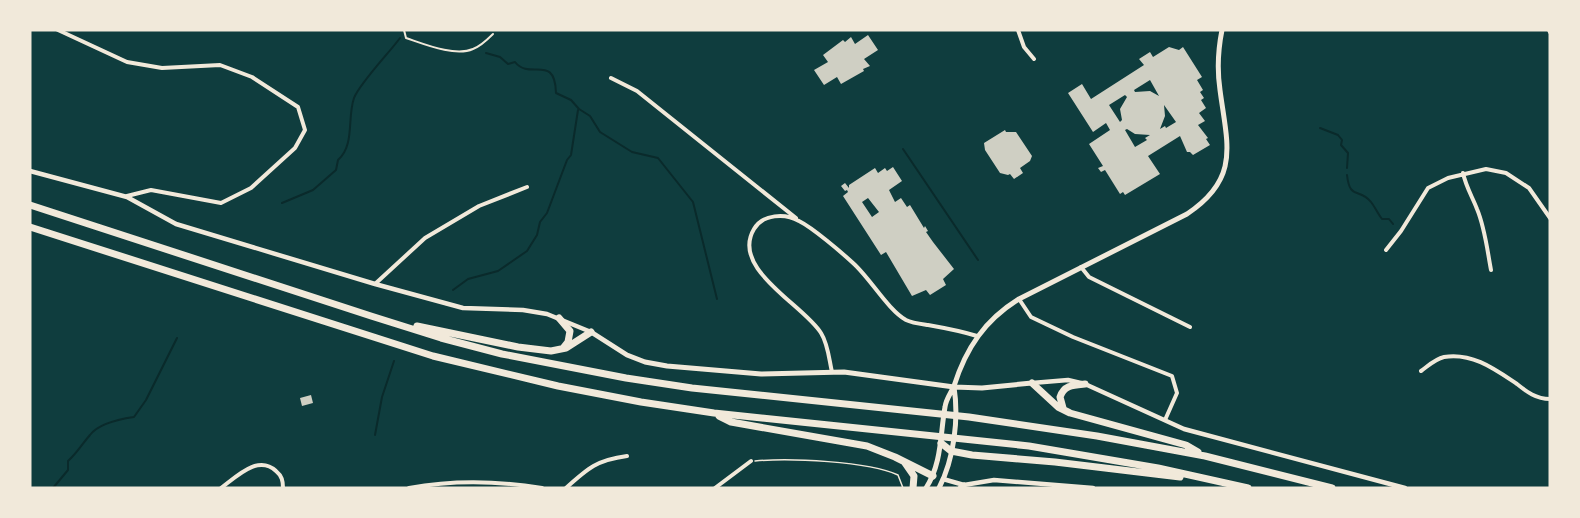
<svg xmlns="http://www.w3.org/2000/svg" width="1580" height="518" viewBox="0 0 1580 518" font-family="'Varela Round',sans-serif">
<style>
.lines{fill:none;stroke-linecap:round;stroke-linejoin:round}
.stream{stroke:#0a2a2b;stroke-width:2}
.building{fill:#cfcfc3;fill-rule:evenodd}
.path{stroke:#f1e9da;stroke-width:1.5}
.service{stroke:#f1e9da;stroke-width:2}
.minor{stroke:#f1e9da;stroke-width:4}
.tertiary{stroke:#f1e9da;stroke-width:4.5}
.secondary{stroke:#f1e9da;stroke-width:5}
.motorway{stroke:#f1e9da;stroke-width:7}
</style>
<rect width="100%" height="100%" fill="#0f3d3e"/>
<g class="lines">
<path class="stream" d="M486,53L500,57L508,64L515,62C530,81 555,53 556,93L571,100L579,109L590,116L600,132L632,152L658,158L693,202L717,299
M1320,128L1338,135L1342,140L1341,145L1348,153L1347,168
M903,149L978,260
M1347,175C1350,201 1359,187 1371,202C1375,207 1378,214 1382,219H1389L1393,224
M282,203L313,190L336,170L338,160C355,145 347,118 354,98C360,83 389,53 400,38
M453,290L468,279L498,271L527,251L537,235L540,222L547,213L567,160L571,155L578,110
M375,435L382,397L394,361
M53,488L68,470V461C77,453 82,444 90,435C99,423 120,419 134,417L146,400L177,338"/>
</g>
<path class="building" d="M868,35L878,50L864,59L870,66L863,69L864,71L841,84L837,77L824,85L814,70L828,62L823,55L843,40L845,42L851,37L855,44Z
M1169,47L1179,50L1183,47L1202,77L1197,80L1203,90L1200,92L1204,98L1201,100L1206,108L1199,113L1205,121L1198,125L1208,138L1206,139L1210,145L1193,155L1190,152H1187L1180,136L1148,156L1160,174L1125,195L1123,192L1120,194L1105,170L1101,172L1098,168L1103,166L1089,144L1110,130L1106,123L1093,132L1068,93L1082,84L1091,99L1144,65L1139,59L1150,52L1153,57ZM1150,80L1159,96L1150,91L1135,92L1134,90ZM1125,95L1127,97L1120,109L1122,120L1120,122L1109,105ZM1164,105L1176,122L1166,128L1165,126L1160,129L1165,116ZM1127,129L1135,134L1150,135L1145,138L1147,140L1135,147L1125,130Z
M1005,130L1006,132H1016L1032,156L1030,161L1020,168L1023,173L1014,179L1010,174L1008,175L1000,173L985,150L984,143Z
M893,167L902,181L889,190L895,202L901,198L907,207L910,205L924,228L925,226L928,231L926,232L933,242L954,269L943,279L946,285L930,295L926,290L912,296L886,252L881,255L843,196L848,192L847,190L845,191L841,186L845,183L849,188V185L875,168L878,173L885,168L887,171ZM868,198L879,212L872,217L862,202Z
M311,395L313,403L302,406L300,398Z"/>
<g class="lines">
<path class="path" d="M755,461C789,458 868,461 898,475L903,488"/>
<path class="service" d="M404,30L406,38C424,44 455,57 473,49C481,46 487,40 493,34"/>
<path class="minor" d="M58,30L127,62L162,68L220,65L252,77L298,107L305,130L295,148L251,188L221,203L151,190L127,196
M1018,30L1024,47L1034,59
M1549,30L1550,32
M611,78L637,91L796,218
M1463,173C1466,187 1472,196 1477,209C1485,228 1487,249 1491,270
M1386,250L1401,231L1428,188L1448,178L1486,169L1506,173L1529,188L1550,218
M1081,267L1089,277L1190,327
M375,284L425,238L479,206L527,187
M1019,299L1031,317L1073,337L1172,376L1177,393L1165,420
M1421,371C1428,366 1435,359 1444,357C1472,352 1496,370 1517,384C1527,392 1536,399 1550,399
M832,372C829,359 828,344 821,333C804,305 730,269 754,229C763,214 785,213 799,221C813,228 841,252 853,263C870,278 888,310 906,320C912,323 921,324 928,325C945,328 961,331 977,336
M221,488C236,477 258,454 276,471C282,476 283,481 283,488
M409,488C452,480 499,481 542,488
M566,488C588,468 597,460 627,456
M715,488L751,461"/>
<path class="tertiary" d="M30,171L127,197L176,224L375,284L463,308L523,310L547,314L591,332
M1032,383L1068,380L1085,384L1184,429L1405,488
M943,479L964,485L994,480L1093,488"/>
<path class="secondary" d="M591,332L627,355L645,362L667,366L761,374L844,372L954,387L982,388L1032,383
M926,488C942,463 940,435 945,407C946,399 951,393 954,386C966,348 985,320 1019,299L1187,214C1241,178 1227,144 1220,90C1217,70 1218,50 1222,30
M939,488C954,459 959,419 954,387
M960,488L964,485"/>
<path class="motorway" d="M30,205L371,316L441,338L502,354L626,378L692,388L969,417L1097,436L1205,456L1332,488
M30,227L433,356L558,386L641,402L714,413L1029,446L1158,468L1248,488
M559,318L570,331L568,342L564,347
M417,326L518,347L551,351L566,348L591,332
M1032,383L1058,407L1070,413L1186,445L1198,452
M1063,408L1060,397C1064,385 1073,385 1085,384
M719,416L731,422L867,446L895,457L933,476
M941,443L951,451L972,455L1055,462L1180,477
M905,463L914,476L913,488"/>
</g>
<rect width="1580" height="518" fill="none" stroke="#f1e9da" stroke-width="63"/>
</svg>
